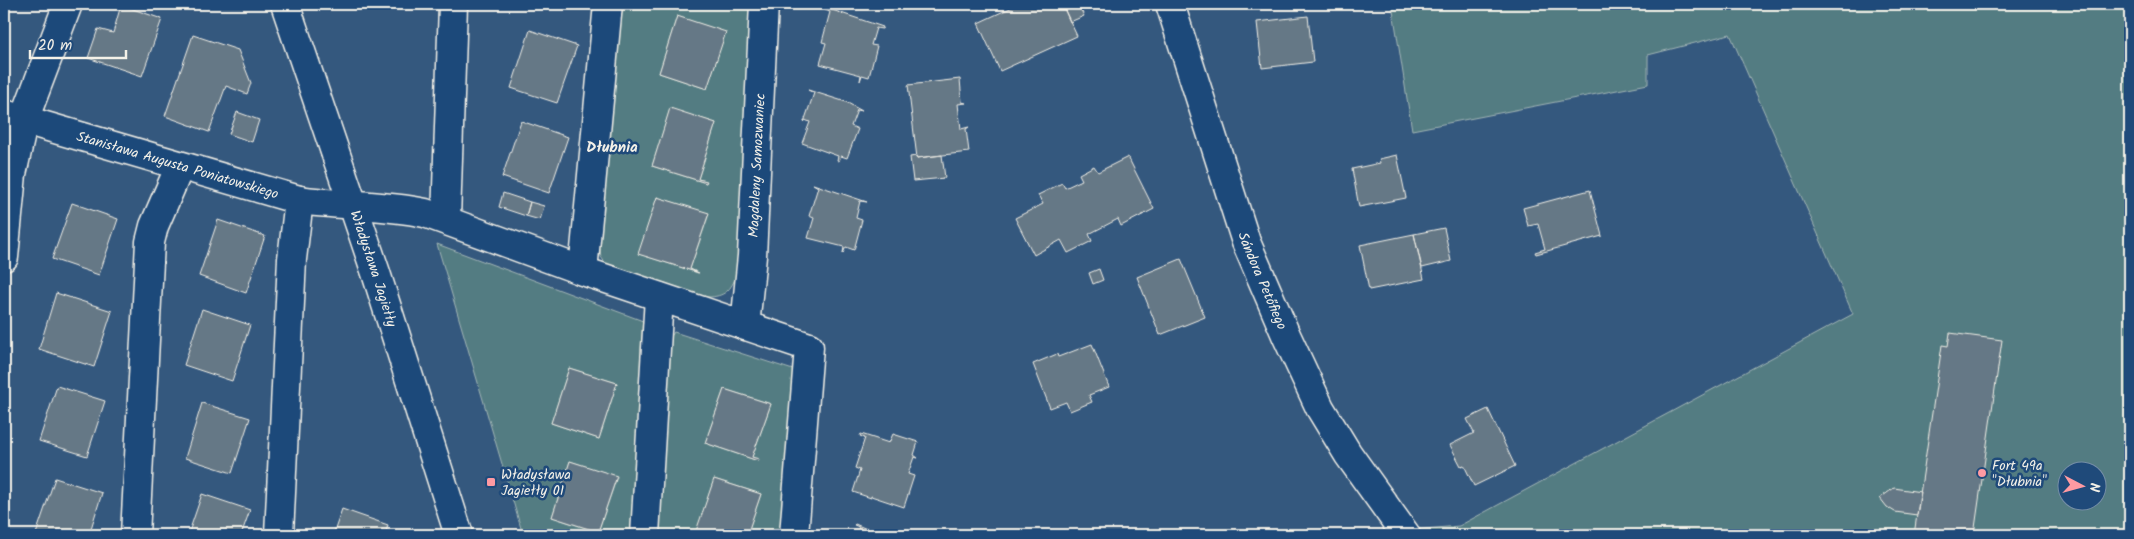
<svg xmlns="http://www.w3.org/2000/svg" width="2134" height="539" viewBox="0 0 2134 539" font-family="Kalam,sans-serif">
<style>
.green{fill:#527b82;stroke:#a3b6b5;fill-rule:evenodd}
.building{fill:#657886;stroke:#f4f1e8}
.lines{fill:none;stroke-linecap:round;stroke-linejoin:round}
.minor-casing{stroke:#f4f1e8;stroke-width:31}
.minor{stroke:#1f4a7a;stroke-width:28}
.poi-dot{fill:#ff9aa2;stroke:#1f4a7a;stroke-width:2}
.labels{text-anchor:middle;stroke-width:5;stroke-linejoin:round;paint-order:stroke}
.street-label{font-size:14px;fill:#f4f1e8;stroke:#1f4a7a}
.poi-label{font-size:14px;fill:#f4f1e8;stroke:#1f4a7a;text-anchor:start}
.neighbourhood-label{font-size:15px;font-weight:bold;fill:#f4f1e8;stroke:#1f4a7a}
</style>
<rect width="100%" height="100%" fill="#34587e"/>
<filter id="ink" filterUnits="userSpaceOnUse"><feTurbulence type="fractalNoise" baseFrequency=".02" numOctaves="2"/><feDisplacementMap in="SourceGraphic" scale="10" xChannelSelector="R" yChannelSelector="G"/><feConvolveMatrix kernelMatrix="1 2 1 2 8 2 1 2 1" color-interpolation-filters="sRGB"/></filter>
<g filter="url(#ink)">
<path class="green" d="M621,4H753V54L737,274C731,290 725,297 707,297L606,264L601,257L598,238ZM677,16L725,33L707,89L659,73ZM670,109L716,123L698,179L706,181V183L652,166ZM657,197L709,214L690,269L698,273L639,254Z
M1392,4H2130V535H1395L1401,531L1459,526L1853,314L1730,34L1648,55V84L1412,130ZM2066,472H2096V502H2066Z
M437,244L643,321L634,535H523ZM569,368L617,383L599,439L551,423ZM570,461L617,477L598,532L552,517Z
M674,332L793,370L796,394L785,535H747L761,494L714,479L696,534L699,535H656L666,344ZM724,389L771,404L752,457L758,461L705,443Z"/>
<path class="building" d="M544,4H560L559,9Z
M1019,4H1062L1077,36L1000,71L978,23Z
M1062,4H1078L1084,16L1070,22Z
M121,5L162,19L142,76L88,58L98,29L113,33Z
M826,8L883,27L882,29L876,28L871,45L877,46L869,77L862,75L860,81L861,75L820,64L826,43L822,42L830,12L825,10Z
M677,16L726,32L707,89L659,73Z
M1308,16L1313,62L1262,68L1257,22Z
M530,30L577,46L557,103L511,88Z
M193,35L238,50L251,83L247,94L226,86L209,132L165,116Z
M960,79L962,102L966,103L958,104L961,129L969,127L966,129L969,152L917,158L908,85Z
M808,90L846,102L862,111L857,110L851,126L858,129L847,158L841,156L839,161L837,160L838,156L802,143L810,122L805,120L804,122L814,93Z
M670,108L716,123L698,179L707,181L706,183L652,166Z
M237,112L259,120L252,142L229,134Z
M521,121L568,137L549,193L502,177Z
M942,155L945,178L913,181L910,157L916,156L917,158Z
M1397,155L1406,198L1359,207L1352,169L1380,163L1379,159Z
M1128,157L1154,209L1121,226L1118,219L1089,234L1092,241L1068,253L1061,240L1034,255L1015,218L1043,204L1038,195L1062,183L1065,188L1082,180L1079,174L1094,166L1098,172Z
M813,184L867,202L860,201L856,218L862,220L854,250L846,247L843,253L844,247L808,238L814,218L809,216L818,187Z
M1590,190L1602,236L1536,254L1535,252L1545,249L1538,224L1528,226L1523,208Z
M503,193L530,202L526,216L499,207Z
M657,197L709,213L690,269L699,273L638,254Z
M530,202L544,206L540,220L526,216Z
M72,203L118,219L99,275L52,259Z
M218,220L265,236L246,293L199,276Z
M1444,228L1451,261L1422,268L1414,234Z
M1414,234L1424,279L1369,290L1360,245Z
M1181,259L1205,317L1160,335L1137,277Z
M1099,269L1103,280L1093,284L1089,273Z
M56,293L112,311L94,367L39,349Z
M202,309L250,325L232,381L184,365Z
M1950,333L2002,340L1974,535H1914L1942,345L1948,346Z
M1092,344L1109,387L1089,395L1092,402L1070,411L1066,402L1050,408L1033,364L1057,354L1058,357Z
M569,368L617,383L599,439L551,423Z
M57,386L105,401L87,456L39,441Z
M724,389L771,404L752,457L759,459L758,461L705,443Z
M202,403L250,418L232,473L185,458Z
M1488,409L1515,466L1474,486L1464,465L1461,466L1450,445L1474,433L1467,419Z
M861,434L889,443L893,434L918,442L914,455L918,458L914,457L908,474L914,476L904,507L871,496V498L853,492L860,470L855,468L865,438L860,436Z
M570,461L617,476L598,532L552,517Z
M55,478L102,493L89,535L36,534Z
M714,479L761,494L747,535L695,534Z
M1894,488L1921,492L1917,515L1895,512L1887,507L1880,498Z
M202,494L250,510L241,535H188Z
M342,509L388,525L385,535H333Z
M855,524L881,535H856L859,527L854,525Z"/>
<g class="lines">
<defs>
<g id="minor">
<path id="s1" d="M285,4L376,273L459,535"/>
<path id="s2" d="M1170,4L1246,242L1286,335L1320,408L1348,454L1406,535"/>
<path id="s3" d="M4,114L299,200C341,206 384,204 425,213L583,271L809,347L794,535"/>
<path d="M446,219L453,4"/>
<path d="M4,257L12,174L24,120L68,4"/>
<path d="M583,271L608,4"/>
<path id="s4" d="M745,326L752,256L764,4"/>
<path d="M135,535L150,242L154,226L180,166"/>
<path d="M279,535L292,259L299,200"/>
<path d="M645,535L659,297"/>
</g>
</defs>
<use href="#minor" class="minor-casing"/>
<use href="#minor" class="minor"/>
</g>
</g>
<g class="poi-dot">
<circle cx="1982" cy="473" r="5"/>
<rect x="486" y="477" width="10" height="10" rx="2.5"/>
</g>
<g class="labels">
<g class="street-label">
<text dy="5" stroke="none"><textPath href="#s3" startOffset="181">Stanisława Augusta Poniatowskiego</textPath></text>
<text dy="5" stroke="none"><textPath href="#s4" startOffset="161">Magdaleny Samozwaniec</textPath></text>
<text dy="5" stroke="none"><textPath href="#s1" startOffset="279">Władysława Jagiełły</textPath></text>
<text dy="5" stroke="none"><textPath href="#s2" startOffset="292">Sándora Petőfiego</textPath></text>
</g>
<g class="poi-label">
<text x="1992" y="470">Fort 49a<tspan x="1992" dy="16">"Dłubnia"</tspan></text>
<text x="501" y="479">Władysława<tspan x="501" dy="16">Jagiełły 01</tspan></text>
</g>
<g class="neighbourhood-label">
<text x="612" y="152">Dłubnia</text>
</g>
</g>
<rect width="2134" height="539" fill="none" stroke="#1f4a7a" stroke-width="20"/>
<rect x="10" y="10" width="2114" height="519" fill="none" stroke="#f4f1e8" stroke-width="2" filter="url(#ink)"/>
<g transform="translate(2082 486) rotate(96)"><circle r="24" fill="#1f4a7a" stroke="#748da6"/>
<path d="M0-4L9 19L0 12L-9 19Z" fill="#ff9aa2"/>
<text y="-8" font-size="14" font-weight="bold" text-anchor="middle" fill="#f4f1e8">N</text>
</g>
<path d="M30 50v8h96v-8" fill="none" stroke="#f4f1e8" stroke-width="2.5"/>
<text x="38" y="50" font-size="15" fill="#f4f1e8" stroke="#1f4a7a" stroke-width="4" paint-order="stroke">20 m</text>
</svg>
